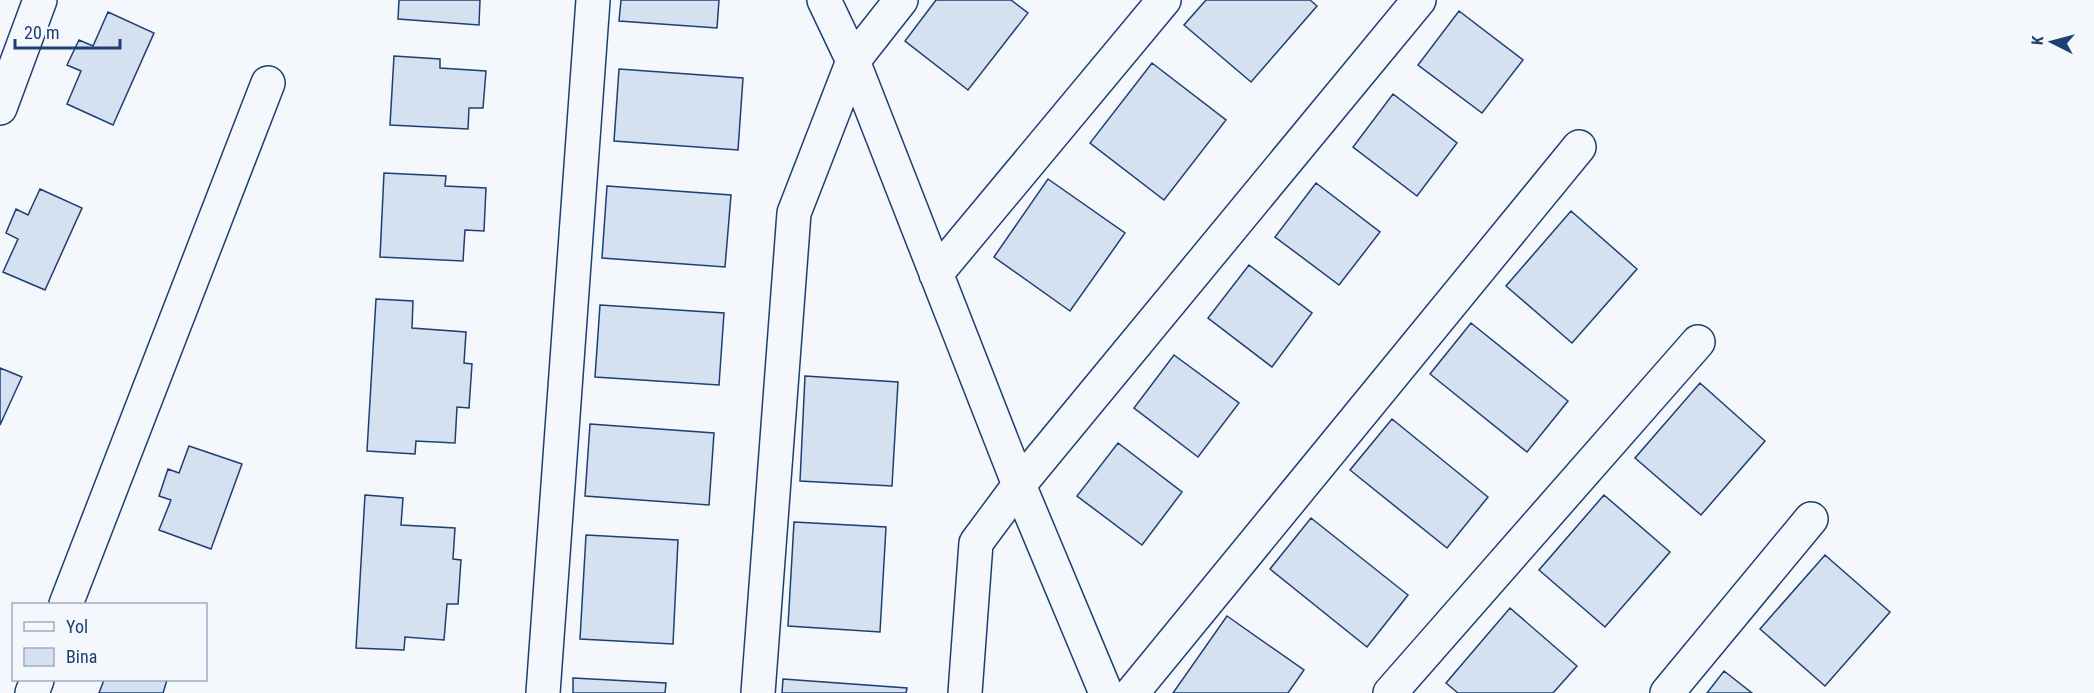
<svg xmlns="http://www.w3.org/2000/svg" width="2094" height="693" viewBox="0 0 2094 693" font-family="'Roboto Condensed',sans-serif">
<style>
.building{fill:#d5e0f0;stroke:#1d3f73;stroke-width:1.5}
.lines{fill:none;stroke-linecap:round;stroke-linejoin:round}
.minor-casing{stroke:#1d3f73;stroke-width:36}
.minor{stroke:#f4f7fb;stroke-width:33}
</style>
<rect width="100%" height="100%" fill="#f4f7fb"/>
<path class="building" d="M399,0H480L479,25L398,19Z
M621,0H719L717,28L619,21Z
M936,0H1011L1028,13L968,90L905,41Z
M1206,0H1310L1317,6L1251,82L1184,25Z
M1459,11L1523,60L1482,113L1418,65Z
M108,12L154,33L113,125L67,104L81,71L67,65L79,40L93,46Z
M394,56L440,59V68L486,71L483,108H469L468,129L390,125Z
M1152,63L1226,120L1164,200L1090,143Z
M619,69L743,78L738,150L614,141Z
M1393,94L1457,143L1417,196L1353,147Z
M384,173L446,176L445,186L486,188L484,231L465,230L463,261L380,257Z
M1048,179L1125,233L1070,311L994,257Z
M1316,183L1380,232L1339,285L1275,237Z
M607,186L731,195L725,267L602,258Z
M40,189L82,208L45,290L3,272L18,239L6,233L16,209L28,215Z
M1571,211L1637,269L1572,343L1506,286Z
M1249,265L1312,313L1272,367L1208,318Z
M376,299L413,301L412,328L466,332L464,363L472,364L469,408L457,407L455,443L416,441L415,454L367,451Z
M600,305L724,313L719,385L595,377Z
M1471,323L1568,401L1527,452L1430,374Z
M1174,355L1239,403L1198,457L1134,408Z
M0,368L22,377L0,425Z
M805,376L898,382L892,486L800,481Z
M1700,383L1765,441L1701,515L1635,458Z
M1392,419L1488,497L1447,548L1350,470Z
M590,424L714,433L709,505L585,496Z
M1118,443L1182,492L1142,545L1077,496Z
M189,446L242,464L211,549L159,530L171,500L159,496L168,469L179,473Z
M365,495L403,498L401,525L455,528L453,559L461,560L458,604H447L444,640L405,637L404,650L356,648Z
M1604,495L1670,552L1605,627L1539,570Z
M1311,518L1408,595L1367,647L1270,569Z
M794,522L886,527L880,632L788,626Z
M586,535L678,540L673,644L580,639Z
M1825,555L1890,612L1825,686L1760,629Z
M1510,608L1577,666L1553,693H1458L1446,683Z
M1227,616L1304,670L1288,693H1173Z
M1724,671L1752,693H1707Z
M573,678L666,683L665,693H573Z
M783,679L907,688L906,693H782Z
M104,680H167L163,693H99Z"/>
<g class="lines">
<defs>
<path id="minor" d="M824,0L853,61L1019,485L1106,693
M0,108L40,0
M936,274L1164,0
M66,604L268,83
M32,693L37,680
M543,693L593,0
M758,693L794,213L853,61L901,0
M965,693L976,543L1019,485L1419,0
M1132,693L1579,147
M1390,693L1698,342
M1667,693L1811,519"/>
</defs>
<use href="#minor" class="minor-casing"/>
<use href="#minor" class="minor"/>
</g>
<rect x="12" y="603" width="195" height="78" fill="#f4f7fb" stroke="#9eadc5" stroke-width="1.5"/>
<rect x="24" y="622" width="30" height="9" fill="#f4f7fb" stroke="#9eadc5" stroke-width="1.5"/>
<text x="66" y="633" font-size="18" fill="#1d3f73">Yol</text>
<rect x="24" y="648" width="30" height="18" fill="#d5e0f0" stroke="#9eadc5" stroke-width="1.5"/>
<text x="66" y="663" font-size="18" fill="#1d3f73">Bina</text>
<g transform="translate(2052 42) rotate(276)" stroke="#f4f7fb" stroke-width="4.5" paint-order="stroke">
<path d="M0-4.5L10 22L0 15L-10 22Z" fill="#1d3f73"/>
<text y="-9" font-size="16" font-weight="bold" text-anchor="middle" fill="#1d3f73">K</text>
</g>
<path d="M15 39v9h105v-9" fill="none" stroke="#1d3f73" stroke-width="3"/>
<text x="24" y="39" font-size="18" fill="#1d3f73" stroke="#f4f7fb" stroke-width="4.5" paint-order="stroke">20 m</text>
</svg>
